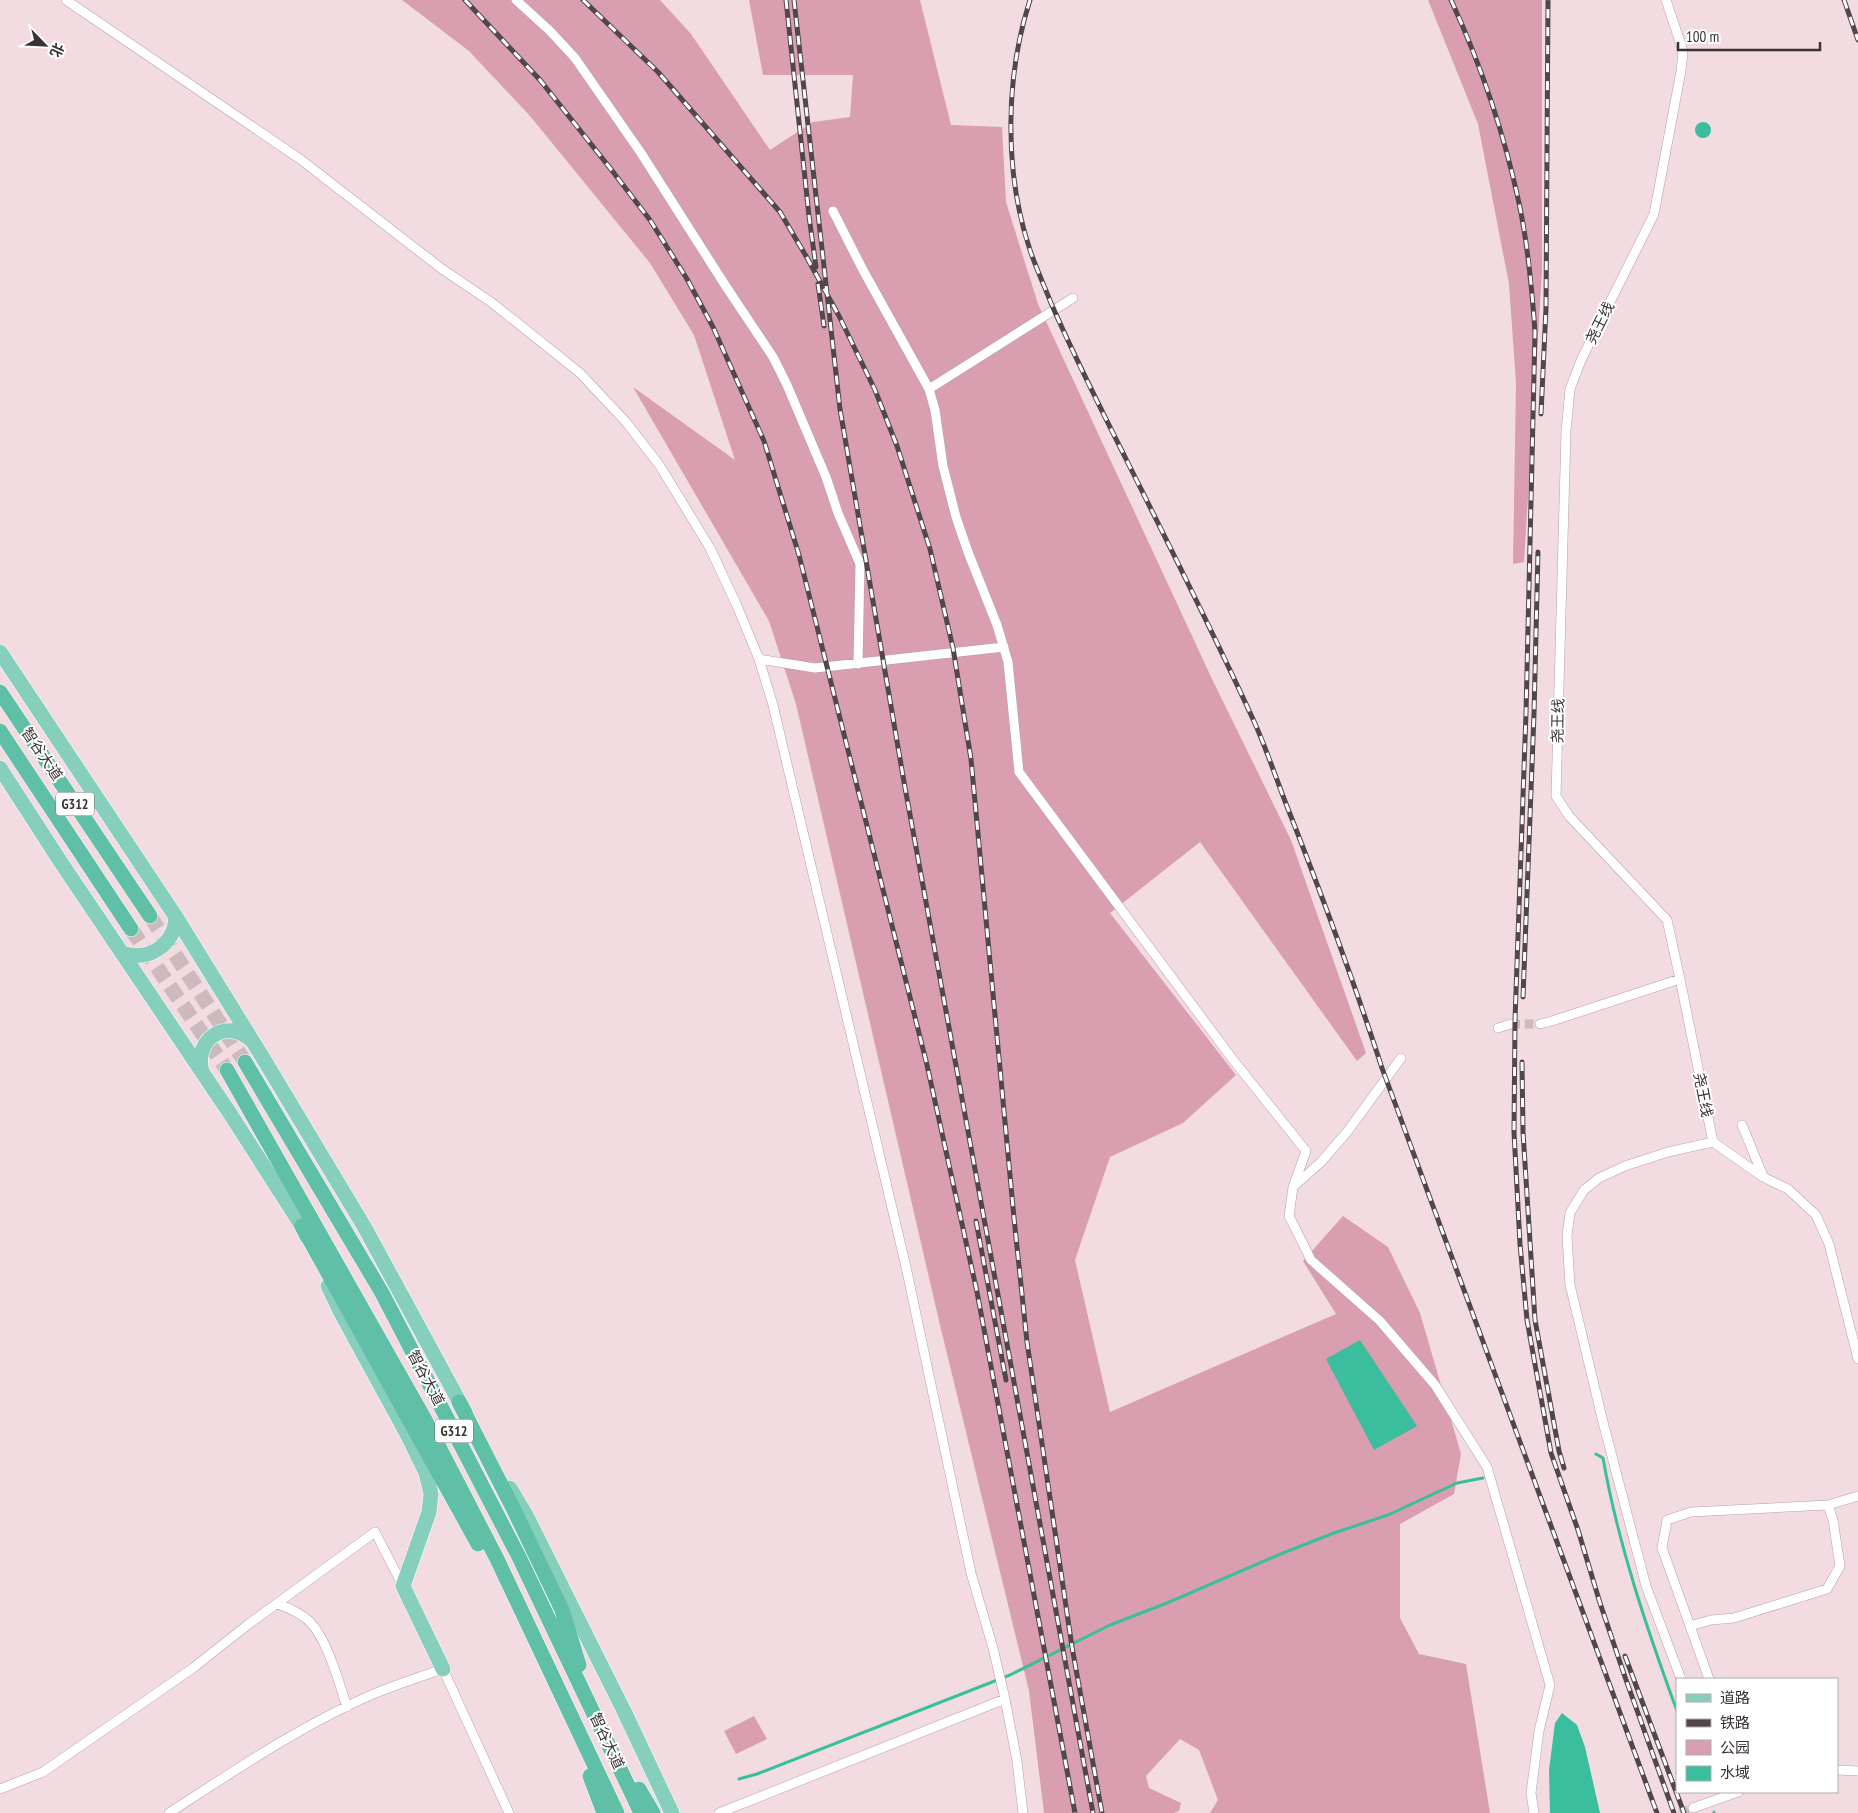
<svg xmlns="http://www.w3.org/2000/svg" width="1858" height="1813" viewBox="0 0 1858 1813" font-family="'PT Sans Narrow','Noto Sans SC',sans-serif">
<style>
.green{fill:#d99eb0}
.water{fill:#3bbe9d}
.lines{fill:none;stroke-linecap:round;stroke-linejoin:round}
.stream{stroke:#3bbe9d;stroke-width:3}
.minor-tunnel{stroke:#cdbabf;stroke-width:9;stroke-dasharray:9 4.5;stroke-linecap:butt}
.trunk-tunnel{stroke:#cdbabf;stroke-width:15;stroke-dasharray:15 8;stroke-linecap:butt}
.minor-casing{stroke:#b6a1a7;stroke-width:10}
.primary-casing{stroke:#fff;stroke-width:16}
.trunk-casing{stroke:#fff;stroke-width:16}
.minor{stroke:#fff;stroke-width:9}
.primary{stroke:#87cfbd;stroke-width:15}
.trunk{stroke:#5fbfa7;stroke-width:15}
.rail-casing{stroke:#51474a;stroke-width:5}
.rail{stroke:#fff;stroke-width:3;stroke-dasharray:9;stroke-linecap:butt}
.labels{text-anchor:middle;stroke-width:4;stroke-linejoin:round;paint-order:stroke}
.shield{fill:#fff;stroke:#757071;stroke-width:1}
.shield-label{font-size:14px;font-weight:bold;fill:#3a3234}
.street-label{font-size:15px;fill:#3a3234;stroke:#fff}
</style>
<rect width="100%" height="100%" fill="#f2dce2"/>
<path class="green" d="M402,0H660L691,34L770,150L813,122L850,117L853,75H763L749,0H920L951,125L1002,127L1006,202L1038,304L1212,679L1291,840L1366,1053L1357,1061L1200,842L1110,913L1236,1075L1183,1123L1110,1157L1075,1260L1110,1412L1336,1314L1303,1261L1343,1216L1388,1247L1420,1313L1461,1454L1454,1494L1400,1524V1618L1419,1654L1466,1664L1490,1813H1210L1218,1800L1199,1750L1180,1739L1146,1776L1149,1788L1181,1803L1179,1811L1174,1813H1044L1029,1691L940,1325L796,704L769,621L633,387L735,460L694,335L650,263L530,116L469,51Z
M1428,0H1542V271L1524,562L1513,564L1516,383L1509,284L1478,124Z
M754,1716L767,1739L736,1754L724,1731Z"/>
<path class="water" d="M1695 130a8 8 0 1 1 16 0a8 8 0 1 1-16 0Z
M1360,1340L1417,1426L1374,1450L1326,1359Z
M1562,1713L1577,1725L1585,1747L1600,1813H1550L1549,1770L1555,1723Z"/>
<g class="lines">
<path class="stream" d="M1596,1454L1603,1458C1618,1544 1647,1629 1677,1711
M739,1779L757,1774L1010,1675L1110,1625L1167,1603L1283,1553L1334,1533L1388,1515L1457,1483L1483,1478
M1714,1812V1813"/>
<path class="minor-tunnel" d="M1511,1024H1540
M1680,1813L1693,1808"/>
<path class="trunk-tunnel" d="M150,916L245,1062
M131,929L227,1070"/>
<defs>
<path id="minor" d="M66,0L300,159L442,269L491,302L580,373L626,422L660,466L710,548L737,606L759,659L773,705L906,1267L971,1573L993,1648L1005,1699L1017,1761L1023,1813
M516,0L550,31L575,58L641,153L725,285L773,357L787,385L826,477L838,513L860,564L858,664
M1666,0L1683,51L1681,71L1654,214L1582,358L1570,389L1566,431L1556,796L1569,816L1667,920L1680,979L1713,1142L1763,1177L1788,1189L1816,1215L1829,1244L1858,1359
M833,211L863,270L929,389L935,410L943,466L956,517L968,552L997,625L1008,662L1019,772L1234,1061L1306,1151L1293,1187
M929,389L1073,298
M759,659L815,668L1004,647
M1540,1024L1552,1021L1680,979
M1498,1028L1511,1024
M1401,1058L1347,1132L1321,1162L1293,1187L1289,1216L1311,1260L1380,1321L1435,1385L1487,1467L1550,1685L1539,1731L1531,1793L1534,1813
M1742,1125L1763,1176
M278,1604C289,1608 300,1613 309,1621C327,1638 339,1683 347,1707
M1690,1626L1662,1548L1667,1520L1691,1512L1828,1505
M1681,1679L1646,1586L1603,1422L1570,1285L1567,1236L1570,1213L1584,1190L1599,1178L1625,1166L1668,1152L1713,1142
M1709,1679L1690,1626L1711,1620L1734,1618L1827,1589L1840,1566L1833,1520L1828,1505L1858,1496
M1837,1770L1858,1771
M0,1789L43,1772L193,1668L250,1623L375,1532L403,1586
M1693,1808L1738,1792
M169,1813C234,1771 300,1726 371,1695C395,1685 419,1677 443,1669L509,1813
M719,1813L1005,1699"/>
<path id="primary" d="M0,652L176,917L263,1058L365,1228L465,1412
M0,768L60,861L231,1115L302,1226L307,1237
M122,953C149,962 174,945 176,917
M202,1072C193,1040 226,1017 251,1040
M328,1286L341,1313L408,1436L426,1473L431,1494L429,1512L403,1586L443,1669
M510,1488L526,1515L624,1711L672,1813"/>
<path id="trunk" d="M0,692L150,916
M0,731L131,929
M245,1062L382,1293L519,1557L641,1813
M227,1070L424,1418L497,1559L617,1813
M302,1226L478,1544
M459,1402L513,1508L562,1610L579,1665
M590,1776L604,1813
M639,1789L653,1813"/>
</defs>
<use href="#minor" class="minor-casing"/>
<use href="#primary" class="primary-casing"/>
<use href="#trunk" class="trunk-casing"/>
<use href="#minor" class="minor"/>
<use href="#primary" class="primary"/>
<use href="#trunk" class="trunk"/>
<defs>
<path id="rail" d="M465,0L540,80L610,168L650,220L687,279L713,327L764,441L799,555L927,1065L977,1292L1075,1813
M583,0L658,72L780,212L806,256L839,316L875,390L897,446L930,549L953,648L971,759L1014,1218L1027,1342L1072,1647L1102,1813
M786,0L809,216L816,267
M794,0L840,409L904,782L1093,1813
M1030,0C1005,77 1004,173 1030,250C1036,268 1044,285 1051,303C1074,356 1100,407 1126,459C1169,545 1212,630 1252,717C1267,749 1277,782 1290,814C1323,898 1354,982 1382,1068L1657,1813
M1451,0C1481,65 1504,133 1519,203C1528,245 1532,289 1535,332L1526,713L1515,1020L1514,1132L1520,1244L1527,1320L1551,1453L1578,1530L1600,1603L1625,1677L1674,1813
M1844,0L1858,40
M818,284L824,326
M1541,414L1546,308L1548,0
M1523,997L1534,714L1538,552
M1522,1062L1523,1132L1535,1320L1559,1451L1564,1468
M976,1221L1006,1380
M1625,1656L1684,1813"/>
</defs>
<use href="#rail" class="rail-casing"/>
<use href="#rail" class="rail"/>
</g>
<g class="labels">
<g class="shield">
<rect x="56" y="792.5" width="38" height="23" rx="4"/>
<rect x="435" y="1419.5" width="38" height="23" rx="4"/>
</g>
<g class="shield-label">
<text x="75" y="809">G312</text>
<text x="454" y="1436">G312</text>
</g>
<g class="street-label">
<text transform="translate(1600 323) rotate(-63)" y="5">尧王线</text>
<text transform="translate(1558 721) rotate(-89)" y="5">尧王线</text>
<text transform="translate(42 754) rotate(56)" y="5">智谷大道</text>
<text transform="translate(1703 1095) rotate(79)" y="5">尧王线</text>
<text transform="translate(426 1378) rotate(62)" y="5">智谷大道</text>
<text transform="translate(607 1741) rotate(65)" y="5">智谷大道</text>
</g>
</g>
<rect x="1676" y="1678" width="162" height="115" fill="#ffffff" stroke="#b0adae"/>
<rect x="1686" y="1694" width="25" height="8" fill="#87cfbd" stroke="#b0adae"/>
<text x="1720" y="1703" font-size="15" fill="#3a3234">道路</text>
<rect x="1686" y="1719" width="25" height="8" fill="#51474a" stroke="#b0adae"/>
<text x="1720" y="1728" font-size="15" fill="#3a3234">铁路</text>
<rect x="1686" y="1740" width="25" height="15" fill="#d99eb0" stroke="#b0adae"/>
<text x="1720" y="1753" font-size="15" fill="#3a3234">公园</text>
<rect x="1686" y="1766" width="25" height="15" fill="#3bbe9d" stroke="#b0adae"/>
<text x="1720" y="1778" font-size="15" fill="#3a3234">水域</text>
<g transform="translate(45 45) rotate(114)" stroke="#ffffff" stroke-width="4" paint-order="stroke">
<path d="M0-4L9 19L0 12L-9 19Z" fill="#3a3234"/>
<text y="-8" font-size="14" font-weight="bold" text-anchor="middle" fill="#3a3234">北</text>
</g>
<path d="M1678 42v8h142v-8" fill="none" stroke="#3a3234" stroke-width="2.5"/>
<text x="1686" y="42" font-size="15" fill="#3a3234" stroke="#ffffff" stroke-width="4" paint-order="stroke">100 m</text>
</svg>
